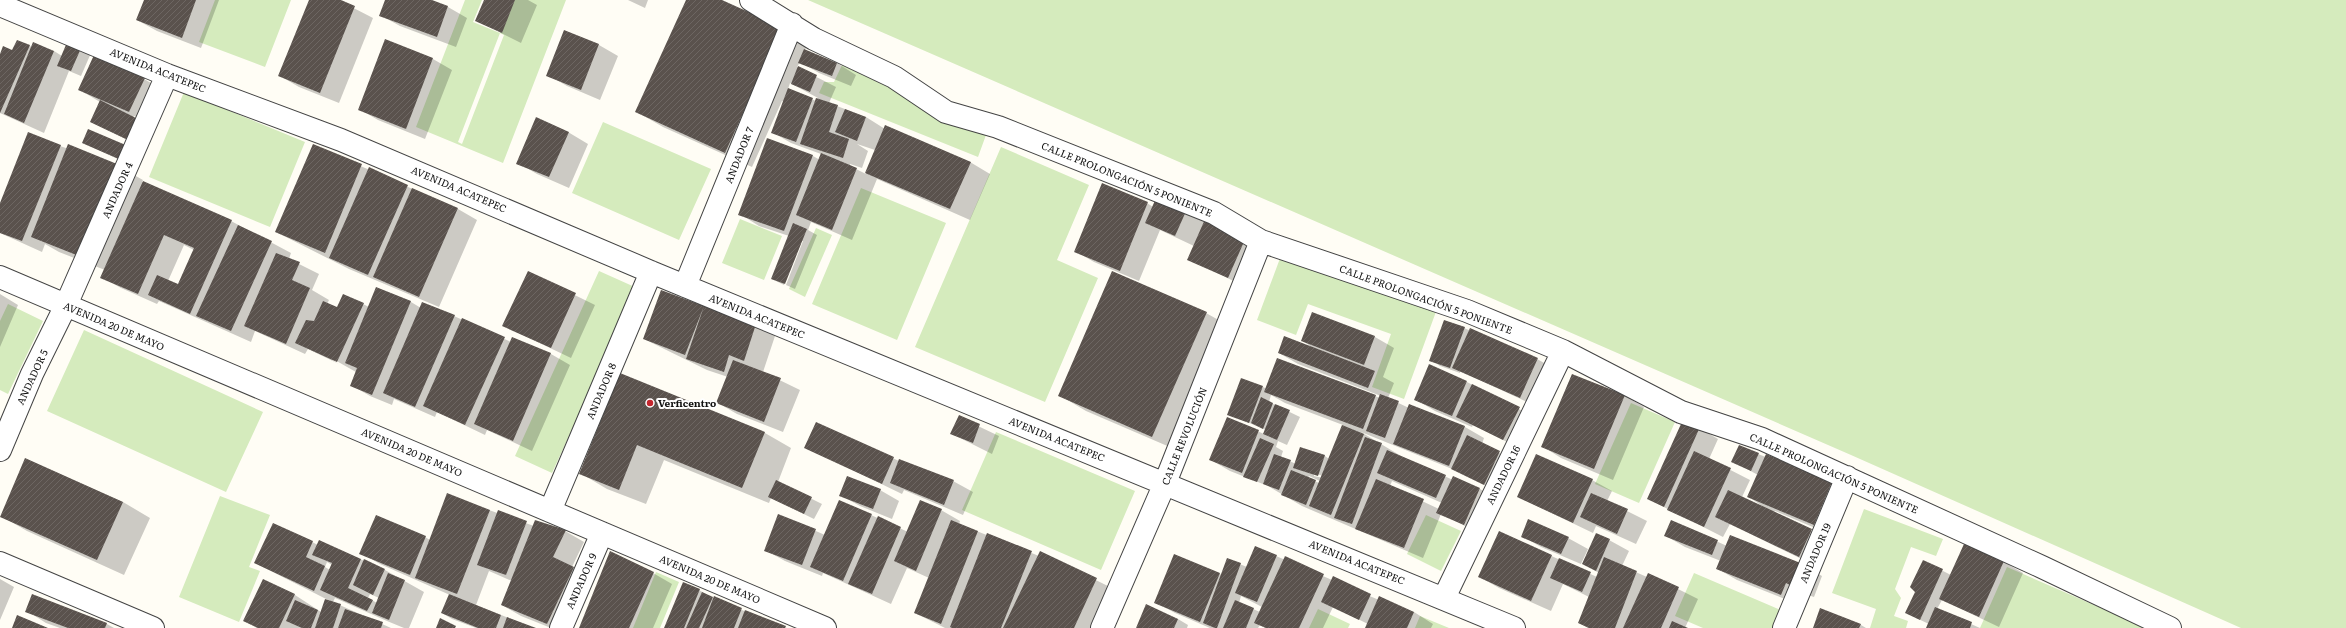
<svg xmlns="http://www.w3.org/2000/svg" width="2346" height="628" viewBox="0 0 2346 628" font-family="Literata,serif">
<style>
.grass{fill:#d5ebbd;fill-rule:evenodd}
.shadow{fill:#0003;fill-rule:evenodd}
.building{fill:url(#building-hatch)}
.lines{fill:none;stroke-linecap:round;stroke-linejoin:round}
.street-casing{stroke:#444;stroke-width:24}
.street{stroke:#fff;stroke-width:22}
.poi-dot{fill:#c4262e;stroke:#fff;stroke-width:1.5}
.labels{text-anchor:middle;stroke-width:4;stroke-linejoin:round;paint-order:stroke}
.street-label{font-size:10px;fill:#111;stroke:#fff}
.poi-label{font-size:10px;font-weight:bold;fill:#111;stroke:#fff;text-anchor:start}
</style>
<defs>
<pattern id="building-hatch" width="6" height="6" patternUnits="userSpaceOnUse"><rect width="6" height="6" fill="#5a524d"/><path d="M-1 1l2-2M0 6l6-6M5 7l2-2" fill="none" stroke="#6d6662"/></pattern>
</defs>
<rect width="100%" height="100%" fill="#fffdf5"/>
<path class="grass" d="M215,0H291L265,67L199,42Z
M465,0H482L473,22L500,33L513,0H566L503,163L416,127ZM500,33L504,35L462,144L458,142Z
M808,0H2346V628H2241L1851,455Z
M842,65L893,89L937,117L986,135L978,157L819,93L824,82H834Z
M184,92L305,142L270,227L149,177Z
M603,122L711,169L679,240L572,193Z
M1001,147L1089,185L1057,260L1098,278L1045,402L915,347Z
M861,188L946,223L897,340L812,304Z
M740,219L782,236L764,280L722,263Z
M816,228L832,235L805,297L789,289Z
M1282,253L1437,309L1404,399L1372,387L1391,334L1308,304L1296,335L1257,320Z
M599,271L637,288L552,473L515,456Z
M8,304L43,321L8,394L0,390V321Z
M84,330L263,412L226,492L47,411Z
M1631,403L1675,422L1639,503L1595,484Z
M996,432L1135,491L1101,570L962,510Z
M220,496L270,515L249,567L260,571L239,622L179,597Z
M1864,509L1943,539L1936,556L1911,547L1895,589L1901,598L1894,616L1908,621L1906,628H1870L1876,609L1832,593Z
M1426,515L1461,531L1441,571L1407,554Z
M2007,567L2147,628H1980Z
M656,572L679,582L660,628H633Z
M1694,573L1783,611L1776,628H1703L1675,616Z
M1318,609L1350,624L1348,628H1309Z
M1420,616L1449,628H1415Z"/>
<path class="shadow" d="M145,0H219L201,48L157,31L137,20Z
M310,0H338L373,18L339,103L299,87L280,76Z
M386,0H429L448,7L467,18L456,47L400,26L380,15Z
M485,0H528L537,5L521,43L477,21Z
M628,0H648L645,8Z
M687,0H720L808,43L805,50L837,63L856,75L851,86L819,73L800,62L797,67L836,87L829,103L866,117L885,129L970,162L990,174L970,220L877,179L852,240L811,222L808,230L817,235L795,289L786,285L803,241H801L784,285L772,279L789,236L759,226L740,214L813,156L820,160L821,154L791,143L772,132L784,102L782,101L752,167L663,127L637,112ZM790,83L818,98L816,101L788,89ZM857,144L875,150L866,174L850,166V164L862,168L868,151Z
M565,31L599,45L618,56L600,100L567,86L548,75Z
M69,41L91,53L81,76L69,71L44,133L0,113V56L29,46L54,51L62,56Z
M386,41L433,59L452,70L425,139L378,120L359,109Z
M144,79L163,90L149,122L134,116L133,117L140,146L91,122L100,102L80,90Z
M89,130L131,165L83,143Z
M568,132L588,144L569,188L537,174L518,163Z
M313,145L458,209L477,220L439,307L349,269L276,232Z
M60,146L116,165L143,180L142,182L231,221L291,253L289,259L319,274L312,290L329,300L327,304L337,308L363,304L369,307L411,302L421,308L454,316L511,342L513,338L551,354L570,365L532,451L487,430L485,435L437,412L435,417L394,399L392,405L370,396L351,385L356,372L333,359L332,360L339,364L308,349L305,354L255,331L251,342L159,301L157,304L121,288L101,277L105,270L59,252L45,244L42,252L0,233V205ZM184,245L194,250L179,285L168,281Z
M1157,197L1266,247L1248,288L1188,259L1194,246L1160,230L1139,281L1094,262L1075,251L1147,203L1153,207Z
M528,272L595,305L571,358L504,326Z
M662,292L756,325L775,336L763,372L800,390L783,432L737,414L718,403L728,377L707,370L644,339Z
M0,294L18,305L0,347Z
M1206,313L1233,328L1179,451L1086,411L1059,395Z
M1313,313L1375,337L1394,348L1383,377L1394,383L1388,398L1409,408L1410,405L1465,427L1484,438L1482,444L1519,463L1504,495L1457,471L1361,432L1401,456L1453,480L1480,489L1499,500L1483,535L1441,514L1423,558L1302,506L1268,486L1230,471L1211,460L1228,418L1264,434L1266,430L1228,414L1263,387L1267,389L1278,359L1380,398L1381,396L1298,364L1279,353L1314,349L1303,341ZM1271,395L1285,403L1343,425L1329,459L1325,456L1296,464L1281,457L1283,451L1276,447L1278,441L1287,445L1300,417L1269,402ZM1314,473L1323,476V478L1314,476ZM1309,476L1320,481L1319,483L1308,478ZM1392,481L1442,503L1439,509L1390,486Z
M1464,328L1537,359L1557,370L1540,408L1460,371V373L1440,366L1431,360Z
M620,374L765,433L791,448L778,482L822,504L814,519L771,498L769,503L664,460L646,504L607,489L580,473Z
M1572,375L1625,396L1644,407L1613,480L1561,458L1542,446Z
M1467,382L1538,419L1523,450L1473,425L1472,427L1435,411L1415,399Z
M959,417L999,436L992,454L952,434Z
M816,423L899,461L953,481L973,492L963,515L904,490L902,494L805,447Z
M1699,428L1718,439L1709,459L1750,480L1742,497L1765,508L1749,497L1758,475L1732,461L1758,454L1832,483L1851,494L1834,536L1775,511L1774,512L1831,541L1818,567L1730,524L1723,537L1648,499Z
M26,459L123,502L150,518L124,575L27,531L1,516Z
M1592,480L1612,491L1607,501L1647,521L1636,544L1596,526L1593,533L1518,497Z
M880,490L899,501L892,519L860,506L840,495Z
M489,510L534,526L565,531L584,542L572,567L593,579L551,628L521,616L502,605L512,581L489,571L476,605L534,628H476L452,619L442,613L450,595L380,564L361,553L425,537L430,540Z
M941,510L960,521L959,524L1039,556L1041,553L1116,590L1098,628H945L915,613L929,578L907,568L891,604L823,573L822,576L785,561L765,550L779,515L825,535L871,515L908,532Z
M1672,521L1727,546L1803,565L1822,576L1814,597L1805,594L1800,605L1737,580L1718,569L1721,561L1685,547L1666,536Z
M1500,532L1597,577L1599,573L1583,564L1609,540L1629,551L1622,566L1647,577L1648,574L1698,599L1685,628H1588L1579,623L1589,597L1563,584L1551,611L1499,588L1480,577Z
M1522,536L1568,538L1588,549L1581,564L1541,547Z
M319,541L385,570L424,592L409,628H404L387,621L335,598L333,602L391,628H257L244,621L263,580L295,595L321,612L332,602L255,563L312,542L318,545ZM327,562L332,565L330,570L325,567ZM370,594L379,598L377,603L368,598Z
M1964,545L2004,562L2023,573L1999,627L1942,600L1937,609L1980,628H1927L1929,624L1916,618V592L1923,561L1951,575Z
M1175,555L1222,575L1227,559L1247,567L1276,556L1379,600L1414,612L1433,624L1431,628H1366L1368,624L1333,607L1323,628H1265L1260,625L1258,628H1210L1175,613L1155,602ZM1241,596L1262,607L1260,612L1239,603Z
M653,573L672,584L653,628H580Z
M0,579L14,587L0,620Z
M699,590L714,599L787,628H665Z
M33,595L107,624L114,628H60L46,623L27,611Z
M1147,606L1178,619L1188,625L1187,628H1137Z
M1821,610L1861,625L1866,628H1814Z"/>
<path class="building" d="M144,0H196L182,38L136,20Z
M309,0H341L355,6L320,93L278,76Z
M385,0H432L448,6L437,37L379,16Z
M484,0H515L502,33L475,21Z
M686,0H722L782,27L725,153L635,112Z
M564,30L599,44L581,90L546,76Z
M385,39L433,58L406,129L358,110Z
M17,40L30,45L0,113V54L3,46L12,50Z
M68,40L82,46L71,71L57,66Z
M33,42L54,51L24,123L4,114Z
M804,49L837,63L832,76L798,63Z
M94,55L145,78L129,112L78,90Z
M798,66L817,75L810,92L791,84Z
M788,88L813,98L796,142L771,133Z
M816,98L838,105L829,132L849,139L843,158L800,144Z
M100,100L140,120L130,141L90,122Z
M845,109L866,117L857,141L835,132Z
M536,117L569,132L549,177L516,164Z
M885,125L971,162L950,209L865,173Z
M88,129L128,146L121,160L82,143Z
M28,132L61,145L22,241L0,233V203Z
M767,138L813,155L784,231L738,215Z
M68,144L117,164L79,256L31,237Z
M313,144L362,164L325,253L275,232Z
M821,153L857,168L832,230L796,215Z
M369,167L408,185L368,275L329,258Z
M143,181L232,220L190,314L148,295L157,275L178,284L194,248L164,235L138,294L100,278Z
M1102,183L1148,202L1120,271L1074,252Z
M412,188L458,208L419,297L373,277Z
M1157,196L1187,209L1175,236L1145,223Z
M1206,217L1247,235L1228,278L1187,260Z
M793,223L807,229L785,284L771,279Z
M238,225L272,241L231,331L196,316Z
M276,253L300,262L292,280L310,288L286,344L244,326Z
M528,271L576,293L551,348L502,326Z
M1112,271L1207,312L1152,437L1058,396Z
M376,287L411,301L372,395L350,386L357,368L345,363Z
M661,290L704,306L685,355L643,339Z
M343,294L364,303L337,362L295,343L306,320L314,321L323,301L337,307Z
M422,302L455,315L415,407L383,393Z
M704,306L756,324L744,361L729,355L724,372L686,359Z
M1312,312L1375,336L1364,365L1301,341Z
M462,318L505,337L465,425L423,406Z
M1444,320L1465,327L1450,368L1429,361Z
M1470,328L1538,358L1520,398L1452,368Z
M1284,336L1375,371L1368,388L1278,353Z
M512,337L551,353L513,441L474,424Z
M1277,358L1376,395L1363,429L1264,392Z
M733,360L781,378L764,422L716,403Z
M1429,364L1467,381L1452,416L1414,400Z
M620,373L765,432L742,488L637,445L619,490L579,474Z
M1572,374L1625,395L1594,469L1541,447Z
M1241,378L1263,386L1249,423L1227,415Z
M1472,384L1520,407L1503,440L1456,417Z
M1380,394L1399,401L1385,438L1366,431Z
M1261,397L1273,403L1263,429L1251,423Z
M1275,404L1290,410L1277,440L1263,434Z
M1409,404L1465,426L1449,466L1393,444Z
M959,415L980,424L973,443L950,434Z
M1227,417L1259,430L1242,473L1209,460Z
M816,422L894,457L882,484L804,448Z
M1681,424L1700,427L1664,507L1647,499Z
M1342,425L1364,434L1331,515L1309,506Z
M1467,435L1500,451L1484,485L1451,469Z
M1365,437L1382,443L1352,524L1334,518Z
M1260,438L1274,444L1257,482L1243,477Z
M1739,445L1759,453L1751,471L1731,462Z
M1300,447L1325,455L1318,476L1293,468Z
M1387,450L1446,475L1436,498L1377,473Z
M1694,451L1731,468L1704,527L1667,510Z
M1274,454L1291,460L1279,490L1263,484Z
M1536,454L1593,479L1573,523L1517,497Z
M1766,454L1832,482L1814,525L1747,497Z
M25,458L123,502L97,560L0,517Z
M899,459L954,480L944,505L890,483Z
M1291,470L1316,480L1306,505L1281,495Z
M847,476L881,489L873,509L839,496Z
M1453,476L1480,488L1464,525L1436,513Z
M1376,479L1424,499L1404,548L1355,529Z
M776,480L812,497L804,514L768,497Z
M1728,490L1812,529L1799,557L1715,517Z
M447,493L490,510L457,594L415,578Z
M1591,493L1628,509L1617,534L1580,517Z
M839,500L872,514L843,581L810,567Z
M920,500L942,509L916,571L894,561Z
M498,510L527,521L506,575L477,565Z
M778,514L816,529L802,565L764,551Z
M376,515L426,536L410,575L359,554Z
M878,516L901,527L872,594L848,584Z
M1528,519L1569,537L1561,554L1521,537Z
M535,520L566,530L553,557L574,567L547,624L501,605Z
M951,520L978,531L941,624L914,613Z
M1671,520L1718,540L1712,555L1664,536Z
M273,523L313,541L306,557L325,566L314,591L254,563Z
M1499,531L1552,555L1531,601L1478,577Z
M987,533L1032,551L1001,628H952L950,627Z
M1596,533L1610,539L1596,571L1582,564Z
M1730,535L1803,564L1794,587L1786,583L1781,595L1716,569Z
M319,540L361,559L348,588L373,600L367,611L320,590L332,563L312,555Z
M1964,544L2004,561L1979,617L1939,599Z
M1255,546L1277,555L1257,602L1235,593Z
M610,551L654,572L629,628H579Z
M1040,551L1097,578L1074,628H1003Z
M1174,554L1220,573L1200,622L1154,603Z
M1285,556L1324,574L1299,628H1266L1254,623Z
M1604,557L1637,571L1615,628H1589L1578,623Z
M1227,558L1241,563L1217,628H1215L1203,623Z
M1559,558L1591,572L1582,592L1550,578Z
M364,559L385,569L373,595L353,585Z
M1923,560L1943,569L1920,620L1905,613L1915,592L1910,587Z
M388,573L405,580L389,620L372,613Z
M1648,573L1679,587L1661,628H1623Z
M1333,576L1371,594L1359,620L1321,602Z
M263,579L295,594L279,628H258L243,621Z
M683,582L700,589L684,628H664Z
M702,592L713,597L699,628H686Z
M32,594L107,623L105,628H68L25,612Z
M449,594L501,615L496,628H478L441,613Z
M714,596L742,608L734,628H702Z
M1379,596L1414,612L1407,628H1365Z
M325,599L341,604L333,628H315Z
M295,600L318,610L311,628H302L286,621Z
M1235,600L1254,608L1246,628H1223Z
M1146,604L1178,619L1174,628H1136Z
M1935,607L1972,622L1970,628H1926Z
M1820,608L1861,624L1859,628H1813Z
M345,609L383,622L381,628H338Z
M745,610L786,626L785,628H738Z
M17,615L48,628H12Z
M507,617L536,628H503Z
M440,618L456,626L455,628H436Z
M1672,621L1688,628H1669Z"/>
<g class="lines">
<defs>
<path id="street" d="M751,0L814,39L894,77L946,112L998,127L1214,213L1261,241L1467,311L1563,351L1681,412L1762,439L2042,567L2170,628
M0,5L167,75L341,140L651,272L1514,628
M0,277L825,628
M685,286L792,24
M0,450L32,374L66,305L167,75
M550,511L651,272
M0,563L153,628
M1444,598L1563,351
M561,628L602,533
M1102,628L1165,483L1261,241
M1784,628L1847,477"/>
</defs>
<use href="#street" class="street-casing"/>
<use href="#street" class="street"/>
</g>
<circle class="poi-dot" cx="650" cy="403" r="4"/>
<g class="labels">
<g class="street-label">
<text transform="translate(158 70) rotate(22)" y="4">AVENIDA ACATEPEC</text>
<text transform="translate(739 155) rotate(-68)" y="4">ANDADOR 7</text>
<text transform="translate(1127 179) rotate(22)" y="4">CALLE PROLONGACIÓN 5 PONIENTE</text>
<text transform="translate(459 189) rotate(23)" y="4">AVENIDA ACATEPEC</text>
<text transform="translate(117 190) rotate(-66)" y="4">ANDADOR 4</text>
<text transform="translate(1426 299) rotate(20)" y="4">CALLE PROLONGACIÓN 5 PONIENTE</text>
<text transform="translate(757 316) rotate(22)" y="4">AVENIDA ACATEPEC</text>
<text transform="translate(114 326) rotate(23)" y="4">AVENIDA 20 DE MAYO</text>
<text transform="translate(32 377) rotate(-65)" y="4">ANDADOR 5</text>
<text transform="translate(601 391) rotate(-67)" y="4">ANDADOR 8</text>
<text transform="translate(1184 436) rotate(-68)" y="4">CALLE REVOLUCIÓN</text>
<text transform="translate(1057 439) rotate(22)" y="4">AVENIDA ACATEPEC</text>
<text transform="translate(412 452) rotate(23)" y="4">AVENIDA 20 DE MAYO</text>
<text transform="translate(1834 473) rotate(24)" y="4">CALLE PROLONGACIÓN 5 PONIENTE</text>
<text transform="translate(1503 475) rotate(-64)" y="4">ANDADOR 16</text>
<text transform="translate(1815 553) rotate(-67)" y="4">ANDADOR 19</text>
<text transform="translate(1357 562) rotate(22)" y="4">AVENIDA ACATEPEC</text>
<text transform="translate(710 579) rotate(23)" y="4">AVENIDA 20 DE MAYO</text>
<text transform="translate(581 581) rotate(-66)" y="4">ANDADOR 9</text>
</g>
<g class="poi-label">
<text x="658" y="407">Verficentro</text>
</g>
</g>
</svg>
